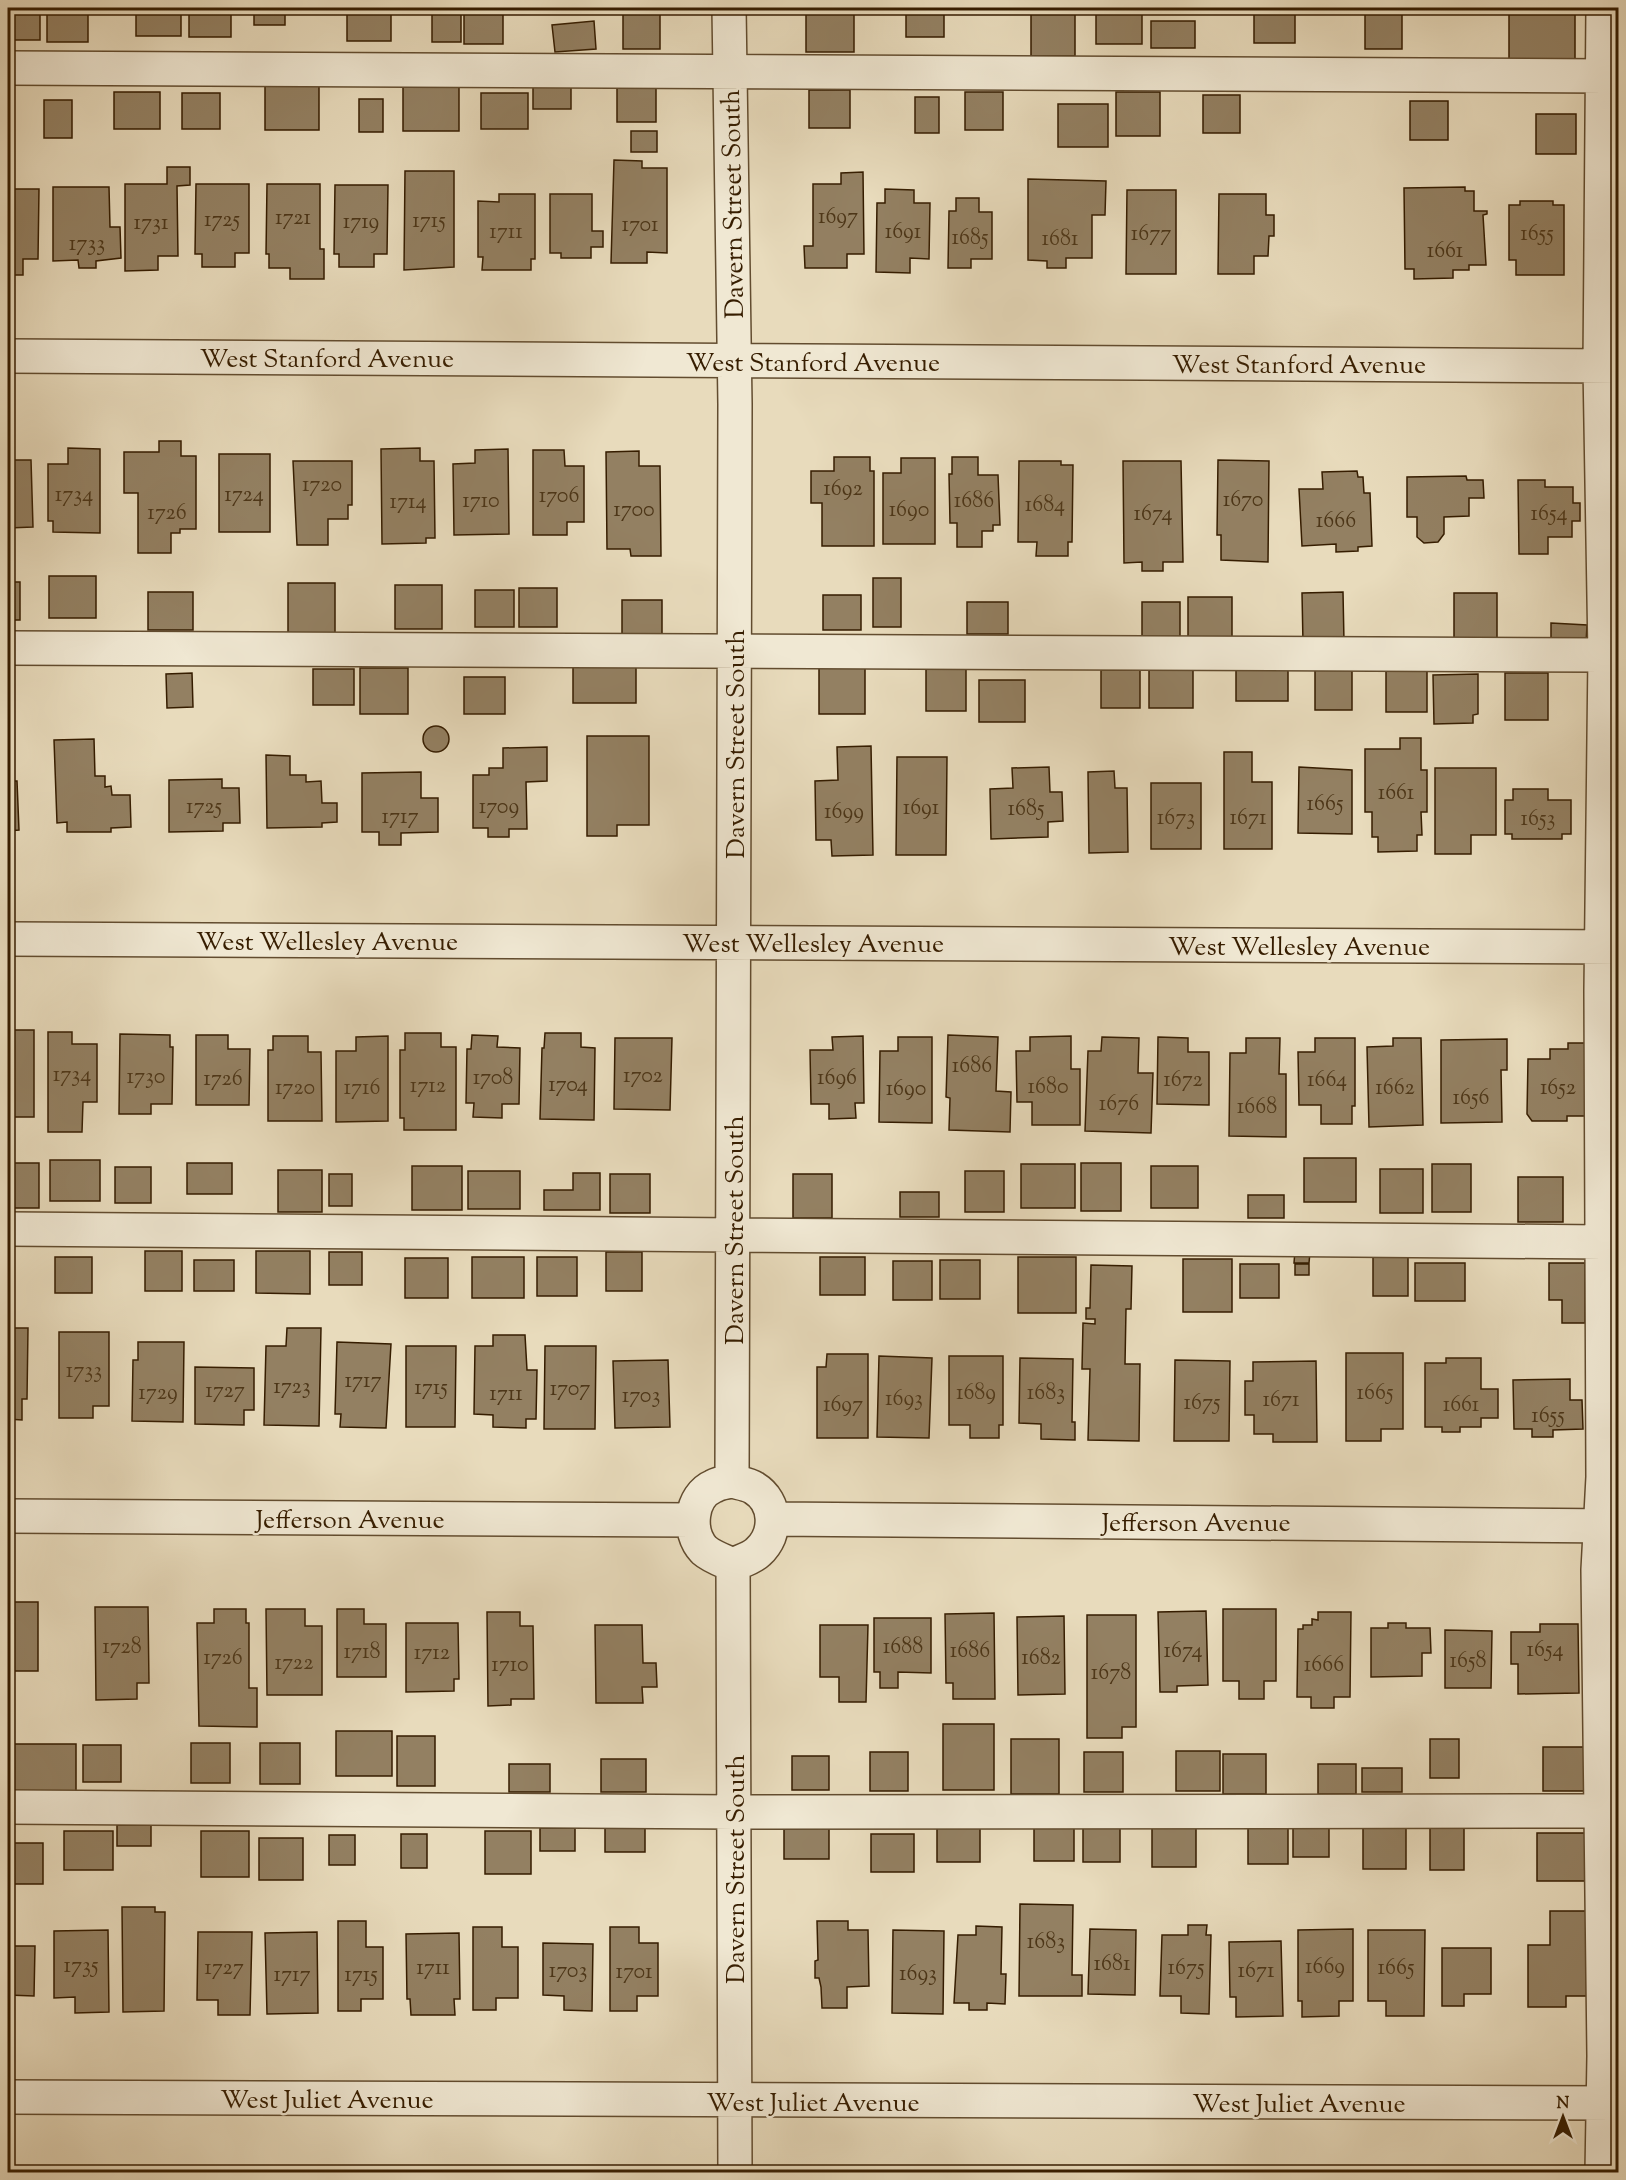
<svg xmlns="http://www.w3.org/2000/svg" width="1626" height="2180" viewBox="0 0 1626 2180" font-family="'Sorts Mill Goudy',serif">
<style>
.building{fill:#938062;stroke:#361d00;stroke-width:1.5}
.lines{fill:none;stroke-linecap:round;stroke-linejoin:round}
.minor-casing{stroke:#624c2f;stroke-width:36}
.minor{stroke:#f0e8d3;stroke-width:33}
.labels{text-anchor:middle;stroke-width:5;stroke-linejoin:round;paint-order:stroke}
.number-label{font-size:22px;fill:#4d3618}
.street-label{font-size:26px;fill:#361d00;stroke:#f0e8d3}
</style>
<rect width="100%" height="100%" fill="#e8dbbc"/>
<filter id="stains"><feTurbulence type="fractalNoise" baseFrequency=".00333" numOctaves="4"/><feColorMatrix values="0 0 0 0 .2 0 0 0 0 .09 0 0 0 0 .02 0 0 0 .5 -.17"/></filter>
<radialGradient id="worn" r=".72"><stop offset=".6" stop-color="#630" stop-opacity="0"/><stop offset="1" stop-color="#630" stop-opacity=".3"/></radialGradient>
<path class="building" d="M9,8H40V40H9Z
M136,8H181V36H136Z
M189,8H231V37H189Z
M254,8H285V25H254Z
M347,8H391V41H347Z
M432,8H461V42H432Z
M464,8H503V44H464Z
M906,8H944V37H906Z
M1096,8H1142V44H1096Z
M1254,8H1295V43H1254Z
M1365,8H1402V49H1365Z
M1509,8H1575V62H1509Z
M47,11H88V42H47Z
M1031,11H1075V56H1031Z
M623,12H660V49H623Z
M806,12H854V52H806Z
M594,21L596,49L555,52L552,25Z
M1151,21H1195V48H1151Z
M533,80H571V109H533Z
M617,82H656V122H617Z
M265,85H319V130H265Z
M403,86H459V131H403Z
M809,90H850V128H809Z
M114,92H160V129H114Z
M965,92H1003V130H965Z
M1116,92H1160V136H1116Z
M182,93H220V129H182Z
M481,93H528V129H481Z
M1203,95H1240V133H1203Z
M915,97H939V133H915Z
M359,99H383V132H359Z
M44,100H72V138H44Z
M1410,101H1448V140H1410Z
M1058,104H1108V147H1058Z
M1536,114H1576V154H1536Z
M631,131H657V152H631Z
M614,160L642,161V168H667V253L647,252V263H611Z
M167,167H190V185L177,186L178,256H158V270L125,271V184H167Z
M405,171H454V267L404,270Z
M863,172L864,254H847V268H805L804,246H813V184H841V173Z
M1028,179L1106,181L1105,215H1092V258H1066V268H1047V261L1028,260Z
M196,184H249V253H235V267H202V254H195Z
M267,184H320V249H324V279H290V268H269V254H266Z
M335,185H388L387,254H374V267H339V254H334Z
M53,187H109L110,227H120L121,258L96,261V268H79L78,260L53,261Z
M1465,187V191H1474V211H1487V214L1483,215L1486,265H1469V270H1453V278L1414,279V269H1405L1404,188Z
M8,189H39L38,259H23V275H8Z
M885,189L914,190V203H930L929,259L910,258V273L876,272L877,203H885Z
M1127,190H1176V274H1126Z
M499,194H535V259H531V270H482L483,257H478V201L499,202Z
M550,194H592V231H603V247H591V258H561V253H550Z
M1219,194H1266V215H1274V236H1269L1268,256H1254V274H1218Z
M956,198H979V212H992V259H971V268H948L949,211H956Z
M1520,201H1553V205H1564V275H1516V260H1509V205H1520Z
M159,441H181V456H196V529H180V533H171V553H138V493H124V452H159Z
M68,448L100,449V533L53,532V521H48V464H68Z
M420,448V461H434L435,538H426V543L382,544L381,449Z
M508,449L509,534L454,535L453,464L475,463V450Z
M533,450H564L565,466H584V522H567V535H533Z
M639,451V466H660L661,556H631L630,549H607L606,452Z
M219,454H270V532H219Z
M834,457H870V471H874V546H822V503H811V471H834Z
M952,457H978V475H998L1000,525H993V531H982V547H957V523H950L949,474H952Z
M901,458H935V544H883V473H901Z
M8,460H31L33,527L8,528Z
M1218,460L1269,461L1268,562L1221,560V535H1217Z
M293,461H352V505H348V519H328V545H297Z
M1019,461H1061V465H1073L1072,542H1068V556H1036L1037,542H1018Z
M1123,461H1181L1183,562H1163V571H1142V562L1124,563Z
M1357,471L1358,477H1363L1364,493H1370L1372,546L1358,547V551L1336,552V544L1302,546L1299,489H1323L1322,472Z
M1466,476L1467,480H1483L1484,498H1469V516L1444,517V534L1438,542L1424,543L1417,537V517H1407V477Z
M1518,480H1545V487H1573V503H1580V521H1572V537H1548V554H1519Z
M49,576H96V618H49Z
M873,578H901V627H873Z
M8,582H20V620H8Z
M288,583H335V634H288Z
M395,585H442V629H395Z
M519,588H557V627H519Z
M475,590H514V627H475Z
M148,592H193V630H148Z
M1343,592L1344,642L1303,643L1302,593Z
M1454,593H1497V639H1454Z
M823,595H861V630H823Z
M1188,597H1232V637H1188Z
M622,600H662V639H622Z
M967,602H1008V634H967Z
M1142,602H1180V640H1142Z
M1551,623L1587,625L1586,644L1551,643Z
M573,667H636V703H573Z
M360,668H408V714H360Z
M819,668H865V714H819Z
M926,668H966V711H926Z
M1386,668H1427V712H1386Z
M313,669H354V705H313Z
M1149,669H1193V708H1149Z
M1236,669H1288V701H1236Z
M1315,669H1352V710H1315Z
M1101,670H1140V708H1101Z
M192,673L193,707L167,708L166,674Z
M1505,673H1548V720H1505Z
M1478,674V714L1473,715V723L1434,724L1433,675Z
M464,677H505V714H464Z
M979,680H1025V722H979Z
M423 739a13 13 0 1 1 26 0a13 13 0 1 1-26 0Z
M587,736H649V825H617V836H587Z
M1400,738H1421V770H1427V812H1421L1422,835H1417V851L1378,852V837H1372V812H1365V749H1400Z
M94,739L95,776H105V787L111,786L112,795H130L131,827L111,828V832H67V822L57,823L54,740Z
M871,746L873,855L832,856L831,840H816L815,781L838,780L837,747Z
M547,747V781L526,782L527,829H509V837H488V828H473V775H489V768H503V748Z
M1224,752H1252V782H1272V849H1224Z
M266,755L290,756V775H306V782L321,781L322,803H337V822L322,823V827L267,828Z
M897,757H947L946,855H896Z
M1049,767L1050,792H1062L1063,821L1048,822V837L991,839L990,789L1013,788L1012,768Z
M1299,767L1352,770V834L1298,833Z
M1435,768H1496V835H1471V854H1435Z
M1114,771L1115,788H1127L1128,852L1089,853L1088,772Z
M421,772V798H438V832L401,833V845H379V832H362V773Z
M222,779V788H239L240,823H223V831L169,832V780Z
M8,781H17L19,830L8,831Z
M1151,783H1201V849H1151Z
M1513,789H1548V800H1571V834H1562V839H1512V834H1505V800H1513Z
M8,1030H34V1117H8Z
M48,1032H72V1044H97V1102H83L82,1132H48Z
M405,1033H441V1047H456V1130H404V1118H400V1050H405Z
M545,1033H581V1047L595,1048L594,1120L540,1119L542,1048H544Z
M120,1034L170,1035V1047H173L172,1104H151V1114H119Z
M196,1035H228V1049H250L249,1105H196Z
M472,1035L498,1036L497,1047L520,1048L519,1104H502V1118L473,1117L474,1103H466L467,1049H471Z
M948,1035L998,1037L996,1091L1011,1092L1010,1132L949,1130L950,1098L946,1097Z
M273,1036H308V1052H321L322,1121H268V1050H273Z
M388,1036V1121L336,1122V1051H356V1037Z
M863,1036L864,1103H855L856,1118L829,1119V1104H811L810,1050H833L832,1037Z
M1071,1036V1069H1080V1125H1032V1102H1017L1016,1051H1030V1037Z
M898,1037H932V1123L879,1122L880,1051H898Z
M1102,1037L1139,1038L1138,1073H1153L1151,1133L1085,1131L1088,1051H1101Z
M1158,1037L1188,1038V1052H1209V1105L1157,1104Z
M615,1038H672L670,1110L614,1109Z
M1246,1038H1280L1279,1074H1286V1137L1229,1136L1230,1053H1246Z
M1315,1038H1355V1106H1352V1124H1321V1105H1299L1298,1052H1315Z
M1393,1038H1421L1423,1125L1369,1127L1367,1047L1393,1046Z
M1507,1039V1070H1501L1502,1122L1441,1123V1040Z
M1568,1043H1585V1050H1590L1589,1116H1567V1121H1532L1527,1114L1528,1059H1550V1049H1568Z
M1304,1158H1356V1202H1304Z
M50,1160H100V1201H50Z
M8,1163H39V1208H8Z
M187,1163H232V1194H187Z
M1081,1163H1121V1211H1081Z
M1021,1164H1075V1208H1021Z
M1432,1164H1471V1212H1432Z
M412,1166H462V1210H412Z
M1151,1166H1198V1208H1151Z
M115,1167H151V1203H115Z
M1380,1169H1423V1213H1380Z
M278,1170H322V1212H278Z
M468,1171H520V1209H468Z
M965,1171H1004V1212H965Z
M573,1173H600V1210H544V1190H573Z
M329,1174H352V1206H329Z
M610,1174H650V1213H610Z
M793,1174H832V1218H793Z
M1518,1177H1563V1222H1518Z
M900,1192H939V1217H900Z
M1248,1195H1284V1218H1248Z
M145,1251H182V1291H145Z
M256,1251H310V1294L256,1293Z
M1295,1251L1310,1252L1309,1263H1294Z
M329,1252H362V1285H329Z
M606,1252H642V1291H606Z
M1373,1256H1408V1296H1373Z
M55,1257H92V1293H55Z
M472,1257H524V1298H472Z
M537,1257H577V1296H537Z
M820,1257H865V1295H820Z
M1018,1257H1076V1313H1018Z
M405,1258H448V1298H405Z
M1183,1259H1232V1312H1183Z
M194,1260H234V1291H194Z
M940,1260H980V1299H940Z
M893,1261H932V1300H893Z
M1415,1263H1465V1301H1415Z
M1549,1263H1585V1323H1562V1300H1549Z
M1240,1264H1279V1298H1240Z
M1295,1264H1309V1275H1295Z
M1091,1265L1132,1266L1131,1309H1126L1125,1364H1140L1139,1441L1088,1440L1090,1369H1082L1083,1323L1095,1324V1319H1086V1308H1090Z
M8,1308H13L12,1328H28L27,1399H22V1420L8,1419Z
M287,1328H321L319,1426L264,1425L266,1346H286Z
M59,1332H109V1406H93V1418H59Z
M493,1335H525L527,1370H537L536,1419H526V1428L493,1427V1415L474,1414L475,1346H493Z
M138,1342H184L183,1422L132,1421L133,1360H138Z
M337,1342L391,1344L386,1428L340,1427L341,1414H335Z
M406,1346H456L455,1427H406Z
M545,1346H596L595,1429H544Z
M1346,1353H1403V1429H1381V1441H1346Z
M827,1354H868V1438H817V1367H826Z
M879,1356L932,1358L929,1438L877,1437Z
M949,1356H1003V1425H999V1438H970V1425H949Z
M1020,1358L1073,1359L1072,1422H1075V1440L1041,1439V1424L1019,1423Z
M1446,1358H1481V1389H1498V1418H1481V1427H1460V1432H1442V1427H1425V1363H1446Z
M668,1360L670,1427L615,1428L613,1361Z
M1175,1360L1230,1361L1229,1441H1174Z
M1316,1361L1317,1442H1273V1434H1254V1415H1245V1381H1253V1362Z
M195,1367L254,1368V1410H244V1425L195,1424Z
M1570,1379V1400H1582L1583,1429L1553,1430V1437H1532V1429H1514L1513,1380Z
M8,1602H38V1671H8Z
M95,1607H148L149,1683H137V1699L96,1700Z
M214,1609H246V1623H249V1688H257V1727L199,1726L197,1623H214Z
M266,1609H305V1626H322V1695H267Z
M337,1609H364V1624H386V1677H337Z
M1223,1609H1276V1681H1264V1699H1239V1681H1223Z
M1206,1611L1208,1685L1177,1686V1692H1160L1158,1612Z
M1614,1611H1618V1650H1614Z
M487,1612H520V1626H533L534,1699H511V1705L488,1706Z
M1318,1612H1351L1350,1697H1334V1708H1311V1697H1297L1298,1629H1303V1625H1312V1619L1318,1620Z
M994,1613L995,1699H953V1683H946L945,1614Z
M1087,1615H1136V1727H1122V1738H1087Z
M1064,1616L1065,1694L1018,1695L1017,1617Z
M874,1618H931V1673L898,1672V1688H880V1672H874Z
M406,1623H458L459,1679H454V1691L406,1692Z
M1388,1623H1406V1628H1430L1431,1653H1422V1676L1371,1677V1628H1388Z
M1540,1624H1578L1579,1693L1518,1694V1664H1511V1632H1540Z
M595,1625H642L643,1663H656L657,1687H642L643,1703H596Z
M820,1625H868L866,1702H839V1677H820Z
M1445,1630L1492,1631L1491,1688H1445Z
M1615,1656H1618V1690H1615Z
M943,1724H994V1790H943Z
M336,1731H392V1776H336Z
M397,1736H435V1786H397Z
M1011,1739H1059V1794H1011Z
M1430,1739H1459V1778H1430Z
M191,1743H230V1783H191Z
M260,1743H300V1784H260Z
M8,1744H76V1791H8Z
M83,1745H121V1782H83Z
M1543,1747H1587V1791H1543Z
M1176,1751H1220V1791H1176Z
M870,1752H908V1791H870Z
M1084,1752H1123V1792H1084Z
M1223,1754H1266V1794H1223Z
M792,1756H829V1790H792Z
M601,1759H646V1792H601Z
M509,1764H550V1792H509Z
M1318,1764H1356V1794H1318Z
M1362,1768H1402V1792H1362Z
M1083,1822H1120V1862H1083Z
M784,1824H829V1859H784Z
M937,1824H980V1862H937Z
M1034,1824H1074V1861H1034Z
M1293,1824H1329V1857H1293Z
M117,1825H151V1846H117Z
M1152,1826H1196V1867H1152Z
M1248,1826H1288V1864H1248Z
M1363,1827H1406V1869H1363Z
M540,1828H575V1851H540Z
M605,1828H645V1852H605Z
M1430,1828H1464V1870H1430Z
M64,1831H113V1870H64Z
M201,1831H249V1877H201Z
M485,1831H531V1874H485Z
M1537,1833H1586V1881H1537Z
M401,1834H427V1868H401Z
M871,1834H914V1872H871Z
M329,1835H355V1865H329Z
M259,1838H303V1880H259Z
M8,1843H43V1884H8Z
M1020,1904L1073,1905L1072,1975H1082V1996H1019Z
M122,1907H155V1912H165L164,2011L123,2012Z
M1550,1911H1590V1996H1566V2007H1528V1945H1550Z
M338,1921H366V1947H383V1999H361V2011H338Z
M817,1921H848V1930H868L869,1986L847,1987V2008H822L821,1987L819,1978H815V1961L818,1960Z
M1188,1925H1207L1206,1935H1211L1209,2014L1181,2013V1996H1160L1162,1935H1188Z
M976,1926L1002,1927L1001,1974H1006L1005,2004L987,2003V2010H969V2003H954L958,1935H976Z
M473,1927H502V1947H518V1998H496V2010H473Z
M610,1927H639V1943H658V1996H637V2011H610Z
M1090,1929L1136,1930L1135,1995L1088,1994Z
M1353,1929V2001H1339V2016L1302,2017V2001H1298V1930Z
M108,1930L109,2012L75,2013V1997L54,1998V1931Z
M893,1930L944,1931L943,2014L892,2013Z
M1368,1930H1425L1424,2016H1386V2001H1368Z
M198,1932H252L250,2015H218V2000H197Z
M317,1932L318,2013L267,2014L265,1933Z
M459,1933L460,1999H454L455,2015H411L410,1999H407L406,1934Z
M1281,1941L1283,2016L1236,2017V1997H1230L1229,1942Z
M543,1943L593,1944L592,2011L564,2010V1996L543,1995Z
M8,1946H35L34,1996L8,1995Z
M1442,1948H1491V1994H1464V2006H1442Z"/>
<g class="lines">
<defs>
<path id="minor" d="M729,8L735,404L732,1481
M8,68L1604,76
M8,356L1618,366
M8,648L1605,655
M8,939L1618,947
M8,1229L1602,1242
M732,1481C739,1483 748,1484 754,1488C777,1502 778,1534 758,1552C752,1558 741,1561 733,1565C724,1561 712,1557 704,1550C687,1532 690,1496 714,1486C719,1483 726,1482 732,1481Z
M8,1516L692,1520
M773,1519L1618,1526
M733,1565L735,2172
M8,1807L735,1812L1601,1811
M8,2097L1618,2103
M1602,2172L1604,2056L1598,1570L1603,1477L1601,991L1605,655L1600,366L1603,8"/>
</defs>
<use href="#minor" class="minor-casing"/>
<use href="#minor" class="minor"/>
</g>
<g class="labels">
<g class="number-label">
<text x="838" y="223">1697</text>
<text x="293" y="224">1721</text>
<text x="222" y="226">1725</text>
<text x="429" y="227">1715</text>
<text x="361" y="228">1719</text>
<text x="151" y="229">1731</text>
<text x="640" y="231">1701</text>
<text x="506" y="238">1711</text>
<text x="903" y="238">1691</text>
<text x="1151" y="240">1677</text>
<text x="1537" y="240">1655</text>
<text x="970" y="244">1685</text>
<text x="1060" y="245">1681</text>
<text x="87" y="250">1733</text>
<text x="1445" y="257">1661</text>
<text x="322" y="491">1720</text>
<text x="843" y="495">1692</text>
<text x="74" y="501">1734</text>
<text x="244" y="501">1724</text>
<text x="559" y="502">1706</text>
<text x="1243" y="506">1670</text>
<text x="481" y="507">1710</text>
<text x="974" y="507">1686</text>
<text x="408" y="508">1714</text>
<text x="1045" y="511">1684</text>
<text x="634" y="516">1700</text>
<text x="909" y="516">1690</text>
<text x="167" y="519">1726</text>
<text x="1153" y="520">1674</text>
<text x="1549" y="520">1654</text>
<text x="1336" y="527">1666</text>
<text x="1396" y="799">1661</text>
<text x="1325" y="810">1665</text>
<text x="204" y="813">1725</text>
<text x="499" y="813">1709</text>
<text x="921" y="814">1691</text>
<text x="1026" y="815">1685</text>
<text x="844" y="818">1699</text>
<text x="400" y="823">1717</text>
<text x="1176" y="824">1673</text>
<text x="1248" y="824">1671</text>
<text x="1538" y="825">1653</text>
<text x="972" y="1072">1686</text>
<text x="72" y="1081">1734</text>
<text x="643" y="1082">1702</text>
<text x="146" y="1083">1730</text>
<text x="493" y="1084">1708</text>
<text x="837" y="1084">1696</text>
<text x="223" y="1085">1726</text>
<text x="1183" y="1086">1672</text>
<text x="1327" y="1086">1664</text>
<text x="568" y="1091">1704</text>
<text x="428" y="1092">1712</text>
<text x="1048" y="1093">1680</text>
<text x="295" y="1094">1720</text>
<text x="362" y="1094">1716</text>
<text x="1395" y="1094">1662</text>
<text x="1558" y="1094">1652</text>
<text x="906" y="1095">1690</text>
<text x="1471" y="1104">1656</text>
<text x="1119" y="1110">1676</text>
<text x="1257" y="1113">1668</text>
<text x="84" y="1377">1733</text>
<text x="363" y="1387">1717</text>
<text x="292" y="1393">1723</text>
<text x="431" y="1394">1715</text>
<text x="570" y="1395">1707</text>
<text x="225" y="1397">1727</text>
<text x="158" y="1399">1729</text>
<text x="976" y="1399">1689</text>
<text x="1046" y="1399">1683</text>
<text x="1375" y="1399">1665</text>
<text x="506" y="1400">1711</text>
<text x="641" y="1402">1703</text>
<text x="904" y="1405">1693</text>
<text x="1281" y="1406">1671</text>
<text x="1202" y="1409">1675</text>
<text x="843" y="1411">1697</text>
<text x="1461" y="1411">1661</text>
<text x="1548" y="1422">1655</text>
<text x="122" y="1653">1728</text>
<text x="903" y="1653">1688</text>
<text x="1545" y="1656">1654</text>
<text x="970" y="1657">1686</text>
<text x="1183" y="1657">1674</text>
<text x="362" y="1658">1718</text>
<text x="432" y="1659">1712</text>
<text x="223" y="1664">1726</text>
<text x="1041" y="1664">1682</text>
<text x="1468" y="1667">1658</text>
<text x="294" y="1669">1722</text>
<text x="510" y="1671">1710</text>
<text x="1324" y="1671">1666</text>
<text x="1111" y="1679">1678</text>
<text x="1046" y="1948">1683</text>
<text x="1112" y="1970">1681</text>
<text x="81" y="1972">1735</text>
<text x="1325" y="1973">1669</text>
<text x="224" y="1974">1727</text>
<text x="433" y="1974">1711</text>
<text x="1186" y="1974">1675</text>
<text x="1396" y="1974">1665</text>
<text x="568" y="1977">1703</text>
<text x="1256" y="1977">1671</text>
<text x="634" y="1978">1701</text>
<text x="918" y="1980">1693</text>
<text x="292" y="1981">1717</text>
<text x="361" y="1981">1715</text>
</g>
<g class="street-label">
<text transform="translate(732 204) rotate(-91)" y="9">Davern Street South</text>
<text x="327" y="367">West Stanford Avenue</text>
<text x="813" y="371">West Stanford Avenue</text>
<text x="1299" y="373">West Stanford Avenue</text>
<text transform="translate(735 744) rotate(-90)" y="9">Davern Street South</text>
<text x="327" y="950">West Wellesley Avenue</text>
<text x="813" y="952">West Wellesley Avenue</text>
<text x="1299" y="955">West Wellesley Avenue</text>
<text transform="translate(734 1230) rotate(-90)" y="9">Davern Street South</text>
<text x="350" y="1528">Jefferson Avenue</text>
<text x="1196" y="1531">Jefferson Avenue</text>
<text transform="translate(735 1869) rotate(-90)" y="9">Davern Street South</text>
<text x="327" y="2108">West Juliet Avenue</text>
<text x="813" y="2111">West Juliet Avenue</text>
<text x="1299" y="2112">West Juliet Avenue</text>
</g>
</g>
<rect width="1626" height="2180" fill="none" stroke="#e8dbbc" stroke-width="30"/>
<rect x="9" y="9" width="1608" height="2162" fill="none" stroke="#361d00" stroke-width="3"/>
<rect x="15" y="15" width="1596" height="2150" fill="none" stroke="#361d00" stroke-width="1.5"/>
<g transform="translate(1563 2117)" stroke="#f0e8d3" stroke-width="4.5" paint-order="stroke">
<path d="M0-4.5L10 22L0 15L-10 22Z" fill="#361d00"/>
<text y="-9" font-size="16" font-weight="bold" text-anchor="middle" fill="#361d00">N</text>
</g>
<rect width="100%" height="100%" filter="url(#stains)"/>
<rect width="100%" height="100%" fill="url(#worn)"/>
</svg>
